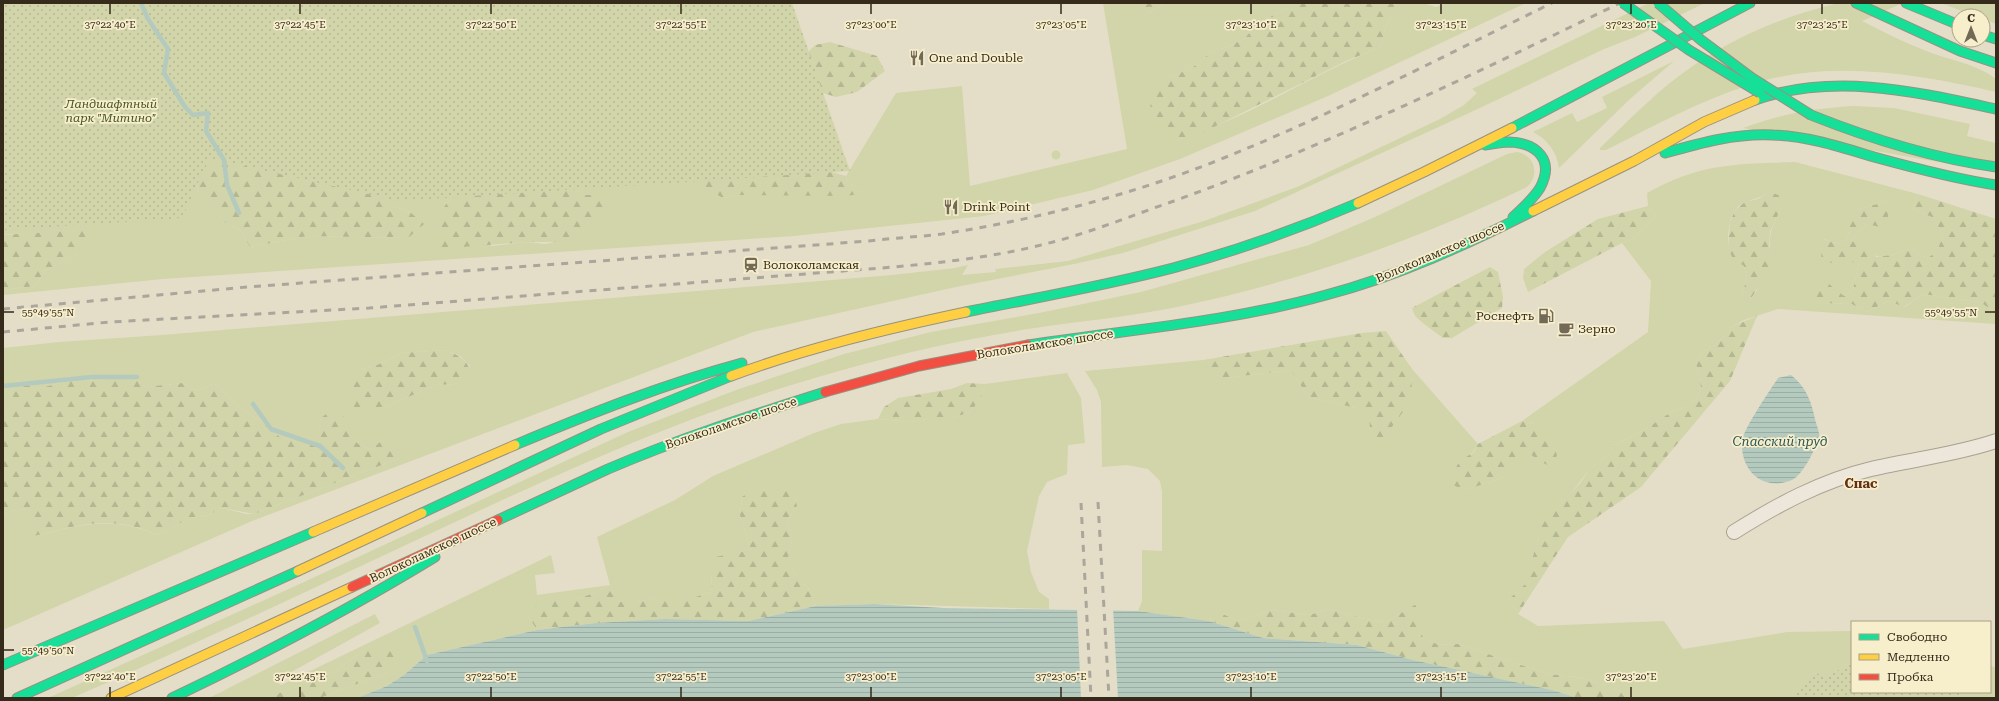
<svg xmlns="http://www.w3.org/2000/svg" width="1999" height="701" viewBox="0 0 1999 701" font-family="'Roboto Serif',serif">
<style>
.grass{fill:#d1d5a9;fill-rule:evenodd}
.forest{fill:url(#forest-firs)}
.park{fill:url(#park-dots)}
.water{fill:url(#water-rules)}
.pier{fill:#e4dec8}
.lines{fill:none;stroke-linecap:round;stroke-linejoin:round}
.stream{stroke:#b4cabe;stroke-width:4.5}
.street-casing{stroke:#a8a292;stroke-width:16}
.fast-casing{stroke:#989182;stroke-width:11}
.slow-casing{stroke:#989182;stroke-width:11}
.jam-casing{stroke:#989182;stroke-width:11}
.street{stroke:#ece7da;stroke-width:14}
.fast{stroke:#16e098;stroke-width:9}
.slow{stroke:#ffcf43;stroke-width:9}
.jam{stroke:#f24e42;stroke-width:9}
.rail{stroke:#aaa69b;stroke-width:3;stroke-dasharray:7 7;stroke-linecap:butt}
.fast-bridge-casing{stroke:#989182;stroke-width:11;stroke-linecap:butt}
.fast-bridge{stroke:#16e098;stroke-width:9}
.ticks{fill:none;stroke:#362a1a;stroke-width:1.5}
.labels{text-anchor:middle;stroke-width:3.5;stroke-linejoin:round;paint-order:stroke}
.poi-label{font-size:12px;fill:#362a1a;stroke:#f7eecc;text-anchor:start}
.park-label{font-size:12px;font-style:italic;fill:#435420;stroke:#f7eecc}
.street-label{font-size:12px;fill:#362a1a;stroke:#f7eecc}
.water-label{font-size:13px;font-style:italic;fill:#295757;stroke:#f7eecc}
.neighbourhood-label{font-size:13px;font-weight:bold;fill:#652e17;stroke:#f7eecc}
.ticks-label{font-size:10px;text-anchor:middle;fill:#362a1a;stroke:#f7eecc;stroke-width:3.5;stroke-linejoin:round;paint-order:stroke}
</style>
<defs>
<pattern id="forest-firs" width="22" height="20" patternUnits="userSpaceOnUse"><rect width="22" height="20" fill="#d1d5a9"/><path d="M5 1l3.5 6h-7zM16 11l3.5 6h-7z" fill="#b4b791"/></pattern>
<pattern id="park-dots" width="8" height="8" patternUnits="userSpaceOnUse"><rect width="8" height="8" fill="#d1d5a9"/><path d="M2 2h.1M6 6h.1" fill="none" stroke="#b4b791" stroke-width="1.8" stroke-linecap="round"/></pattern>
<pattern id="water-rules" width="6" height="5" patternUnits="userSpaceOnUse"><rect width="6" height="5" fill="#b4cabe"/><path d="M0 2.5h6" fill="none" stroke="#9baea3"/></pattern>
</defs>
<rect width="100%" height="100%" fill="#e4dec8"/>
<path class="grass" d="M1103,3H1141L1142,7L1150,13L1165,3H1296L1257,24L1245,38L1228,47L1211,51L1199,64L1165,80L1177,140C1247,119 1312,74 1381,47L1385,29L1397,3H1423L1436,7L1446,3H1526L1328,96L1180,159L1093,190L984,216L794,236L163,279L3,295V290L35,286L45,271L78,254L11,234L3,235V230L16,228L199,164L197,194L212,206L223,221L241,231L250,247L307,236L408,238L410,212L393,206L377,187L462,185L439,213L491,246L527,242L546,244L580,236L589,221L583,195L569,183L699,173L723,198L741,195L863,193L847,181L846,176L896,93L962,86L970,186L1127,149Z
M1649,3H1705L1635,37L1604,49L1480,108L1255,211L1123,253L1074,264L956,287L753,332L252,521L3,630V514L18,509L29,510L35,520L30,537C77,526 110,514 157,535L190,518L207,516L222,508L246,514H254L400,458L381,441L371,450L357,443L349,431L321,418L317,437L281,439L264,423L237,406L214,383L198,391L182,383L145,387L131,375L95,381L77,379L36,389L17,380L9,394V413L3,415V348L59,342L162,335L892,275L955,268L968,265L962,275L996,272L995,269L1068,261L1204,221L1297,187L1440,119L1464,105L1477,93L1472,89ZM445,350L460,356L470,366L455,384L437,385L384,407L354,411L353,394L361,369L375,366L401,353Z
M1839,3H1903L1862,21C1882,31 1903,42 1924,50C1947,60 1976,63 1996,79V92C1918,74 1830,59 1752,84C1701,100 1654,126 1606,150H1600V148C1626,123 1651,97 1679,76C1726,40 1783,16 1839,3Z
M1941,3H1996V24L1983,19V16H1975Z
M1674,61L1630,99L1559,168C1557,152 1547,139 1533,132L1572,113L1577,122L1607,108L1602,97Z
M1854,106L1894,108L1970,124L1967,136L1996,143V172L1743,128C1780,114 1815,108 1854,106Z
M1051.5 155a4.5 4.5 0 1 1 9 0a4.5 4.5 0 1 1-9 0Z
M1517,152C1535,155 1540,175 1527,187C1414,241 1304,280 1182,306C1131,317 1079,321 1028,329C953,341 880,358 808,380C680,418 560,473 440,529C318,586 196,644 72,698H48L291,588L628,432L736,390L844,354L931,332L1039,313L1141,292L1309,245L1375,217L1507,154Z
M1795,162L1918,194L1913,209L1934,218L1943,236L1937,251L1928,258L1916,253L1911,247C1879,262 1879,259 1851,241L1889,201L1854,210L1847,239L1838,244L1821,238L1859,262L1853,290L1844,296L1814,289L1819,303L1852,304L1866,312L1889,301L1905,307L1923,294L1980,302L1996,313V324L1778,309L1744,320L1733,326L1715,345L1703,352L1696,363L1701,387L1696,399L1686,407L1673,411L1639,433L1615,445L1607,455L1588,471L1572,492L1544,519L1530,567V580L1509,599L1518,614L1538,626L1664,621L1683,649L1787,632L1852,631V663L1829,675L1813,673L1787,698H1625L1620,691L1585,678L1548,674L1458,644L1439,645L1422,638L1418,621V603L1386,622L1365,619L1328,609L1310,615L1273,610L1238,621L1225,615H1212L1209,621L1138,611L1142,601V550L1162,551V492L1160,481L1148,469L1127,465L1102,467L1101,402L1097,390L1085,371L1203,360L1206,372L1226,378L1291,370L1308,397L1356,408L1370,416L1371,440L1410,401L1412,369L1478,444L1473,452L1470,454L1465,490L1503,478L1517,456L1529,453L1539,461L1535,424L1522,421L1648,332L1651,281L1622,243L1631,240L1656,216L1648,206L1647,193C1700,163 1736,164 1795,162ZM1769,192L1781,208C1772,228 1766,237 1772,258L1756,292L1747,304L1742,294L1747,278L1744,266L1728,248C1728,232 1728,208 1746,202C1756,198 1760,198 1769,192Z
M1067,373L1081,398L1085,443L1068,445L1067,474L1047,482L1039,496L1027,551L1031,572L1039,592L1049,599V609L874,604L816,606L808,588L795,574L788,558L792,540L787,521L797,506L793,489H774L742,497L740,515L751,550L711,574L712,592L695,597H658L638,602H620L610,585L594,593L577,599H559L527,614L537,630L427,655L404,675L387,686L357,698H320L394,670L369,647L334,672L267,698H209L375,614L380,623L275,681L281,685L551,555L555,573L535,575L537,595L610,585L597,537L675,500L713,476L814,433L841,424L878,419L912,422L931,418H950L968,413L980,401L985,384Z
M1990,665L1996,668V698H1960L1959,692H1990Z"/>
<path class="forest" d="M1141,3H1165L1150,13L1142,7Z
M1296,3H1397L1385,29L1381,47L1346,61L1206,131L1177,140L1168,138L1152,119L1150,110L1152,92L1165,80L1199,64L1211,51L1228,47L1245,38L1257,24Z
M148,19L377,187L393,206L410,212L424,224L408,238L307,236L250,247L241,231L223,221L212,206L197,194L199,164Z
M830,42L877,56L885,71L857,92L836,97L801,86L803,57L815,45Z
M781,158L846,176L847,181L863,193L847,196L741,195L723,198L707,189L699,173Z
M569,183L583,195H601L604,212L589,221L580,236L564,242H527L436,249L439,213L462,185Z
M1769,192L1782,196L1781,208L1770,232L1769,245L1772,258L1769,270L1747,305L1742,294L1747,278L1744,266L1733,259L1728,248L1730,222L1735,210L1745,202L1758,199Z
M1918,194L1996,219V313L1980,302L1923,294L1904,307L1889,301L1866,312L1852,304L1819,303L1813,289L1829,284L1844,296L1853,290L1859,262L1822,263L1820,238L1838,244L1847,239C1850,229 1850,220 1854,210L1889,201L1888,217L1880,227L1867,224L1851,241L1870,246L1876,257L1893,255L1911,247L1916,253L1928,258L1937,251L1943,236L1934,218L1913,209Z
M1648,206L1656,216L1631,240L1622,243L1528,292L1523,278L1524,269L1545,252L1598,219Z
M86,230L91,241L78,254L45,271L35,286L3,290V235Z
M1490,267L1498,272L1503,297L1502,308L1452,338H1443L1424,324L1415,316L1412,308Z
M1757,316L1730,381L1641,487L1568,537L1518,614L1509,599L1530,580V567L1544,518L1572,492L1581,482L1588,471L1607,455L1615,445L1639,433L1673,411L1686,407L1696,399L1701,387L1696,363L1703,352L1715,345L1733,326Z
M1386,331L1412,369L1411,401L1383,439L1371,440L1369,416L1356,408L1308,397L1291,370L1226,378L1205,372L1203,360L1362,333Z
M445,350C460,356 469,360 472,377L455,384L437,385L384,407L354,412L351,379L361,369L375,366L401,353Z
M131,375L145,387L182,383L198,391L214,383L237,406L264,423L282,439L317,436L321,418L330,411L343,416L357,443L371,450L381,441L391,444L399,449L400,458L254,514L222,508L207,516L190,518L157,535C110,513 76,526 30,537L34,520L29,510L18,509L3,514V415L9,413V394L17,380L36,389L77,379L95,381Z
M967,383L985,384L980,401L968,413L950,418H931L912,422L878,419L884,407L898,398L951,389Z
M1522,421L1535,424L1552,443L1557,455L1552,467L1539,461L1529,453L1517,457L1503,478L1465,490L1453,485V472L1460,461L1474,452L1478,444Z
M757,487L793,489L797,506L787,521L792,540L788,558L795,574L808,588L816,606L748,621L665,619L596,623L537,630L527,614L541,602L559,599H577L594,593L610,585L620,602H638L658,597H695L712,592L711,574L715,557L751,550L740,515L742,497Z
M1418,603V621L1423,638L1439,645L1458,644L1548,674L1585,678L1620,691L1625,698H1578L1552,690L1413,660L1357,645L1263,638L1209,621L1212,615H1225L1238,621L1273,610L1310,615L1328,609L1365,619L1386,622Z
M369,647L400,653L394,670L320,698H267L334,672Z"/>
<path class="park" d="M3,3H792L850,171L399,201L209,158L182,218L3,230Z
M1852,663V692H1959L1960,698H1787L1813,673L1829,675Z"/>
<path class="water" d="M1791,375C1806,387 1811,400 1815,419C1816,424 1820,432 1819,437C1816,448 1803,475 1792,480C1763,492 1740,471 1742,441C1743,429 1771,389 1778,378Z
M874,604L943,608L1138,611L1209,621L1263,638L1357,645L1413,660L1552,690L1578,698H357L387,686L404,675L427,655L537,630L596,623L665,619L748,621L816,606Z"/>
<path class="pier" d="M1077,608H1113L1118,698H1081Z"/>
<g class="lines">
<path class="stream" d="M141,3L148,19L168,49L164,73L185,107L193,115L208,113L206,131L224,160L227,185L239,213
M3,386L92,377H137
M253,404L271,429L320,446L343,468
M415,627L427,661"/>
<defs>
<path id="street" d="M1734,532C1777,505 1821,481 1871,469C1913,459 1955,455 1996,441"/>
<path id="fast" d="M1856,3L1960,51L1996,63
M1906,3L1959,25
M1983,35L1996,39
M1755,100C1834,72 1917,92 1996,109
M1811,115C1871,139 1932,158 1996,167
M1512,128L1750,3
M1485,145C1493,144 1501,142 1509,142C1537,143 1555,160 1540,188C1533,199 1523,208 1513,217
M1665,153C1700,143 1736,133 1773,135C1808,136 1841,147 1874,157C1914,168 1955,179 1996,185
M966,312C1035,298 1104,286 1173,268C1236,251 1298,229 1358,203
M1028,345C1127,330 1229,322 1326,295C1398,276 1466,245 1533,211
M515,445C589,414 664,384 742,363
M422,513L601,429L731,376
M498,520C535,503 571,486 608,469C678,439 752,415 825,392
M3,665L313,532
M17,698L298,571
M172,698C262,655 350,609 435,557"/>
<path id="slow" d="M1358,203L1424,172L1512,128
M1533,211L1634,161L1704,122L1755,100
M731,376C807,348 886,329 966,312
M313,532L515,445
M298,571L422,513
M111,698L352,587"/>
<path id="jam" d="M825,392L919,366L1028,345
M352,587L498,520"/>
</defs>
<use href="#street" class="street-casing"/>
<use href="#fast" class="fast-casing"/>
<use href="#slow" class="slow-casing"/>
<use href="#jam" class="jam-casing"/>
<use href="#street" class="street"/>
<use href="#fast" class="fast"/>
<use href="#slow" class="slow"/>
<use href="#jam" class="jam"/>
<path class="rail" d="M3,309L247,287L869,241C893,238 917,237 942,234C1040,219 1139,193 1231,155C1341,110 1446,55 1552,3
M3,332L110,322L369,308L894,267C945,262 995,257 1045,244C1087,234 1133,215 1174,201C1328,145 1474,74 1620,3
M1098,502L1109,698
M1081,503L1091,698"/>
<defs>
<path id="fast-bridge" d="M1623,3L1689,50L1760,93
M1658,3L1701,40L1752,78L1811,115"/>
</defs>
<use href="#fast-bridge" class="fast-bridge-casing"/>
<use href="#fast-bridge" class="fast-bridge"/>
</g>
<path class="ticks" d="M110,4V14M300,4V14M491,4V14M681,4V14M871,4V14M1061,4V14M1251,4V14M1441,4V14M1631,4V14M1822,4V14M4,312H14M1985,312H1995M4,650H14M110,687V697M300,687V697M491,687V697M681,687V697M871,687V697M1061,687V697M1251,687V697M1441,687V697M1631,687V697"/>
<defs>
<symbol id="restaurant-bare" viewBox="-9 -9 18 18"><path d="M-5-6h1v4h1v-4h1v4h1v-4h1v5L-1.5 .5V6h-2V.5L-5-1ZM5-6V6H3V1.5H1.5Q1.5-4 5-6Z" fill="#736957" stroke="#f7eecc" stroke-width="2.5" paint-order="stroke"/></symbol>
<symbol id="station-bare" viewBox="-9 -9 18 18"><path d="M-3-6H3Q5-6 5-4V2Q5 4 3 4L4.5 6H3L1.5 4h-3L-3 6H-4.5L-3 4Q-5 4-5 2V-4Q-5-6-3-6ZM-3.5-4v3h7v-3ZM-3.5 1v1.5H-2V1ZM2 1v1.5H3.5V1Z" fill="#736957" stroke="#f7eecc" stroke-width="2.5" paint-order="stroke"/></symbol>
<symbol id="fuel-bare" viewBox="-9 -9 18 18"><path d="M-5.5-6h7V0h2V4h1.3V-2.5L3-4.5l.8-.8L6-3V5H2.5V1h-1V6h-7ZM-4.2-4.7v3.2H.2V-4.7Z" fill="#736957" stroke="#f7eecc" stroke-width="2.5" paint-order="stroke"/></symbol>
<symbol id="cafe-bare" viewBox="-9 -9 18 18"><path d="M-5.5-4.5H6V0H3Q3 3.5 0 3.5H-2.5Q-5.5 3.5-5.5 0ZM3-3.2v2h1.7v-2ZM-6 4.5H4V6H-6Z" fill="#736957" stroke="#f7eecc" stroke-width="2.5" paint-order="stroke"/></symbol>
</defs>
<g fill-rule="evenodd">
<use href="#restaurant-bare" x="906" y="47" width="22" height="22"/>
<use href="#restaurant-bare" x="940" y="196" width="22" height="22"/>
<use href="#station-bare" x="740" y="254" width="22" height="22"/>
<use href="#fuel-bare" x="1535" y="305" width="22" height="22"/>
<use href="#cafe-bare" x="1555" y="318" width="22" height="22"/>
</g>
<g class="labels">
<g class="poi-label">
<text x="929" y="62">One and Double</text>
<text x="963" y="211">Drink Point</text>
<text x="763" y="269">Волоколамская</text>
<text x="1534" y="320" text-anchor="end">Роснефть</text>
<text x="1578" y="333">Зерно</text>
</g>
<g class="park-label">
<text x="111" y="108">Ландшафтный<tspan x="111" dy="14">парк "Митино"</tspan></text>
</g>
<g class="street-label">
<text transform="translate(1440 252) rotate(-23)" y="4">Волоколамское шоссе</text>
<text transform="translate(1045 344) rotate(-9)" y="4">Волоколамское шоссе</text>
<text transform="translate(731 423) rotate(-19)" y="4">Волоколамское шоссе</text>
<text transform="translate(433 550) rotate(-25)" y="4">Волоколамское шоссе</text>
</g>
<g class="water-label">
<text x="1780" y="446">Спасский пруд</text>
</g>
<g class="neighbourhood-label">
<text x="1861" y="488">Спас</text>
</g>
</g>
<g class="ticks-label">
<text x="110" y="28">37°22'40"E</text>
<text x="300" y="28">37°22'45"E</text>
<text x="491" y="28">37°22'50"E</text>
<text x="681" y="28">37°22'55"E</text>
<text x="871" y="28">37°23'00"E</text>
<text x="1061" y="28">37°23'05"E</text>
<text x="1251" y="28">37°23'10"E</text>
<text x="1441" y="28">37°23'15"E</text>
<text x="1631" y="28">37°23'20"E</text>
<text x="1822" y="28">37°23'25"E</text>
<text x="48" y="316">55°49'55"N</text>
<text x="1951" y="316">55°49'55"N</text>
<text x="48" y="654">55°49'50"N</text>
<text x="110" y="680">37°22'40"E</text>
<text x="300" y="680">37°22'45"E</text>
<text x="491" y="680">37°22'50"E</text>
<text x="681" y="680">37°22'55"E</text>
<text x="871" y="680">37°23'00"E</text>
<text x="1061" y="680">37°23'05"E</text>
<text x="1251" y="680">37°23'10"E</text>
<text x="1441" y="680">37°23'15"E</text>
<text x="1631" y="680">37°23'20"E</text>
</g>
<rect width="1999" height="701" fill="none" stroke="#362a1a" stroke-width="8"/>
<rect x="1851" y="621" width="140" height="72" fill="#f7eecc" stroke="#aaa085"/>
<rect x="1859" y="634" width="20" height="6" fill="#16e098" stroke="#aaa085"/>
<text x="1887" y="641" font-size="12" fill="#362a1a">Свободно</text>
<rect x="1859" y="654" width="20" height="6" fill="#ffcf43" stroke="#aaa085"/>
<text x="1887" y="661" font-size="12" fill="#362a1a">Медленно</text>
<rect x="1859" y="674" width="20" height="6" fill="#f24e42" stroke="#aaa085"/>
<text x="1887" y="681" font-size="12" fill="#362a1a">Пробка</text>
<g transform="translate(1971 28)"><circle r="19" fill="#f7eecc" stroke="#aaa085"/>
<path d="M0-3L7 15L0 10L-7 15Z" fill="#736957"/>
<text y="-6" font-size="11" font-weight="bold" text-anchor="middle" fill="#362a1a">С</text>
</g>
</svg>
